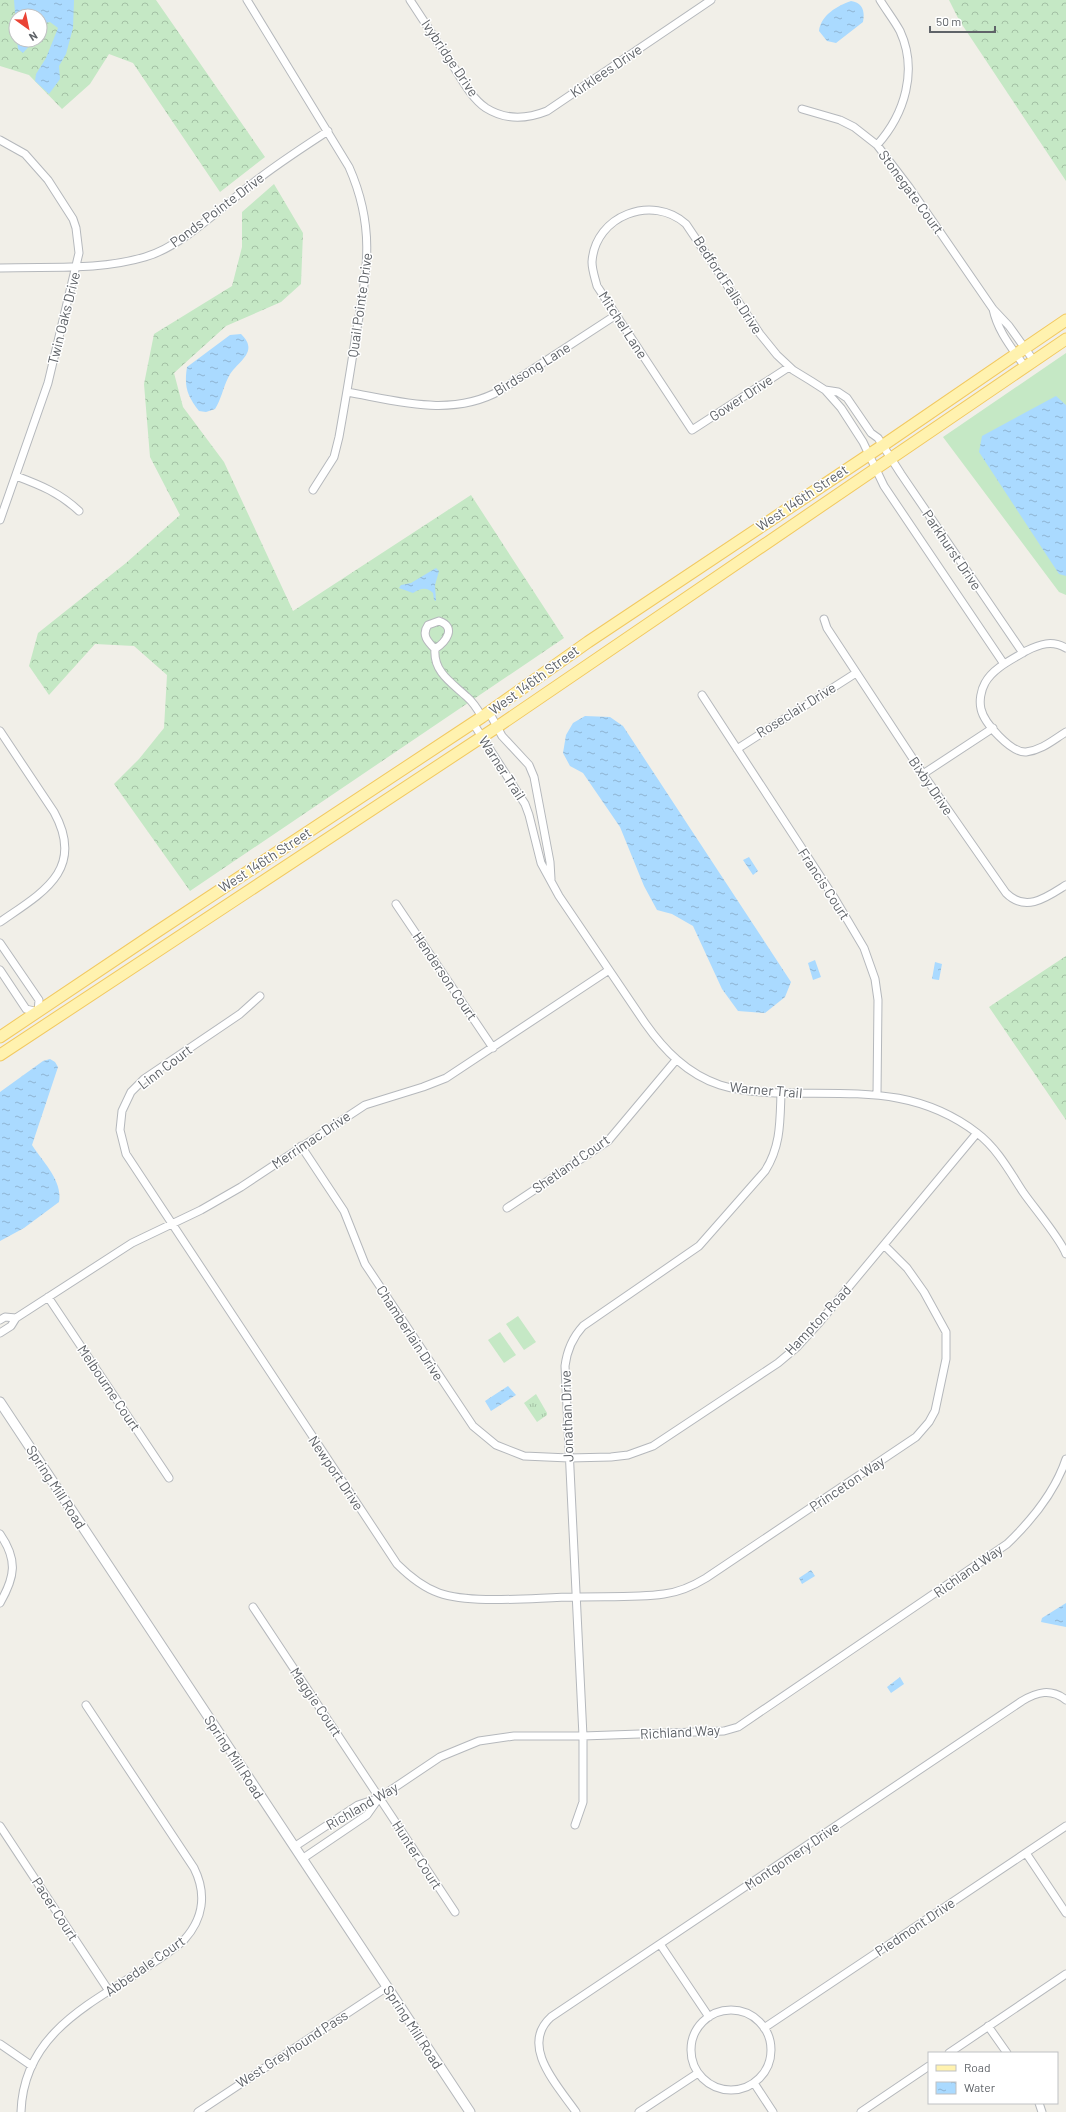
<svg xmlns="http://www.w3.org/2000/svg" width="1066" height="2112" viewBox="0 0 1066 2112" font-family="Barlow,sans-serif">
<style>
.grass{fill:#c5e8c5}
.forest{fill:url(#forest-crowns);fill-rule:evenodd}
.park{fill:url(#park-tufts)}
.water{fill:url(#water-ripples)}
.lines{fill:none;stroke-linecap:round;stroke-linejoin:round}
.minor-casing{stroke:#b5b8bc;stroke-width:9}
.tertiary-casing{stroke:#b5b8bc;stroke-width:11}
.primary-casing{stroke:#f2c960;stroke-width:13}
.minor{stroke:#fff;stroke-width:7}
.tertiary{stroke:#fff;stroke-width:9}
.primary{stroke:#fff2af;stroke-width:11}
.labels{text-anchor:middle;stroke-width:3;stroke-linejoin:round;paint-order:stroke}
.street-label{font-size:14px;fill:#5f6368;stroke:#fff}
</style>
<defs>
<pattern id="forest-crowns" width="20" height="18" patternUnits="userSpaceOnUse"><rect width="20" height="18" fill="#c5e8c5"/><path d="M2 6a3 3 0 1 1 6 0M12 15a3 3 0 1 1 6 0" fill="none" stroke="#a3c0a4"/></pattern>
<pattern id="park-tufts" width="24" height="20" patternUnits="userSpaceOnUse"><rect width="24" height="20" fill="#c5e8c5"/><path d="M3 7l-1-3M5 7V3M7 7l1-3M15 17l-1-3M17 17v-4M19 17l1-3" fill="none" stroke="#a3c0a4"/></pattern>
<pattern id="water-ripples" width="26" height="14" patternUnits="userSpaceOnUse"><rect width="26" height="14" fill="#aadaff"/><path d="M2 4q2-2 4 0t4 0M15 11q2-2 4 0t4 0" fill="none" stroke="#8eb4d2"/></pattern>
</defs>
<rect width="100%" height="100%" fill="#f1efe8"/>
<path class="grass" d="M1066,353V595L1059,592L943,437Z
M518,1316L536,1342L524,1350L506,1324Z
M500,1332L516,1355L504,1363L488,1340Z"/>
<path class="forest" d="M0,0H156L265,157L220,192L133,63L109,54L90,84L62,109L29,75L0,66ZM16,16H40V40H16Z
M949,0H1066V181L959,20Z
M274,184L303,233L301,284L281,302L226,326L174,373L183,407L224,462L293,611L471,495L564,638L190,891L114,784L139,759L164,728L167,675L134,646L95,644L49,695L29,666L38,633L126,563L180,515L150,457L144,384L154,334L232,286L242,247V212Z
M1066,956V1120L989,1007Z"/>
<path class="park" d="M536,1394L547,1413V1415L537,1422L524,1403Z"/>
<path class="water" d="M14,0H74L73,28L66,54L59,66L60,79L49,94L35,81L36,74L46,58L58,28L50,22L40,24V16H16V25Z
M851,1C863,3 865,11 863,22L836,43L827,41L819,31C821,15 837,6 851,1Z
M17,40H33V42L23,53L18,49Z
M241,334C261,353 235,362 228,378C223,388 221,400 215,409L206,412L199,411C187,395 184,387 187,367L230,335Z
M1056,396L1066,405V576L1059,574L979,452L982,436Z
M436,568L439,571L435,585L436,601L434,600L433,593C426,586 420,589 413,593L399,588L401,585L411,583Z
M585,716L610,717L623,726L791,982L785,997L765,1013L738,1011L722,989L693,926L672,914L657,910L644,886L620,827L583,773L570,766L563,753L566,735L573,723Z
M749,857L758,871L753,875L743,860Z
M815,960L821,977L813,980L808,963Z
M935,962L942,964L939,980L932,979Z
M50,1059L55,1062L58,1067L32,1145C43,1162 63,1181 59,1202L24,1228L0,1241V1092L43,1061Z
M508,1386L516,1395L491,1411L485,1401Z
M811,1570L815,1576L802,1584L799,1578Z
M1066,1603V1627L1041,1622L1042,1618Z
M900,1677L904,1684L891,1693L887,1687Z"/>
<g class="lines">
<defs>
<path id="minor" d="M247,0L349,167C376,228 367,271 356,334C351,368 345,403 339,437L334,457L313,490
M410,0C424,21 438,43 452,64C461,78 471,98 486,108C505,120 527,119 547,111L711,0
M802,109L840,120L854,127L877,145L909,187L993,309L1009,326L1034,361
M0,140L25,154L48,180L73,219L76,228L79,253L48,383L0,520
M877,145C905,114 918,70 900,31C894,20 886,10 880,0
M0,268C49,266 98,271 145,257C181,247 223,206 253,183C277,164 302,148 328,131
M993,309C998,332 1012,348 1025,367
M789,367L692,430L597,286C595,278 592,270 592,262C595,215 653,194 686,224L760,334L777,355L793,370L811,381L825,390L838,392L847,398L871,433L878,438L901,474L1023,653
M825,390L841,408L863,442L884,486L1004,664
M347,392C398,401 452,418 501,390L616,315
M16,476C40,485 60,493 79,511
M824,619L827,628L923,774L1006,893C1026,913 1047,897 1066,885
M439,621C457,627 446,642 435,649C428,642 421,635 428,625Z
M1066,648C1052,640 1040,644 1026,651C1013,659 993,668 985,683C981,690 979,701 981,709C984,723 1011,753 1026,752C1042,750 1053,740 1066,732
M435,649C433,672 452,683 467,697C473,702 478,710 482,717
M702,695L835,899L864,948L875,979L878,1000L877,1095
M489,712L502,736L529,765L534,777L550,862L551,879
M473,723L525,804L529,815L541,863L559,896L645,1023C664,1050 687,1074 720,1085C742,1092 767,1093 789,1093C860,1094 918,1088 977,1133C997,1148 1010,1172 1023,1192C1034,1208 1060,1238 1066,1254
M0,731L54,812C86,870 42,893 0,922
M737,749L856,673
M923,774L993,728
M396,904L493,1048
M0,943L39,1000L38,1012
M0,970L26,1009L38,1012
M260,996L240,1014L144,1079L131,1092L122,1111L120,1130L126,1154L397,1564C409,1576 422,1587 439,1593C473,1605 538,1597 575,1597C605,1596 635,1598 664,1594C680,1592 693,1586 706,1578L916,1437L929,1422L935,1411L946,1359V1332L924,1292L907,1268L884,1245
M301,1146L344,1211L365,1264L473,1426L496,1445L524,1456L569,1458L611,1457L628,1455L653,1446L778,1363L797,1347L818,1324L977,1133
M507,1208L608,1141L676,1060
M48,1297L169,1478
M0,1320L5,1317L16,1318
M0,1333L11,1326L16,1318L132,1243L201,1210L241,1187L365,1105L423,1087L446,1078L609,970
M0,1534C18,1560 15,1577 0,1603
M253,1607L455,1912
M575,1825L583,1802V1736L565,1366C567,1350 572,1338 583,1326L699,1246L765,1171C781,1146 780,1121 781,1093
M0,1826L109,1991
M294,1847L358,1805L379,1798L440,1757L479,1741L514,1736H583L724,1731L738,1727L1007,1544C1032,1520 1055,1492 1066,1459
M1026,1853L1066,1913
M302,1859L367,1815L379,1798
M660,1944L709,2017
M691 2050a40 40 0 1 1 80 0a40 40 0 1 1-80 0Z
M988,2026L1007,2053
M764,2028L1066,1826
M0,2044L32,2066
M949,2053L1066,1974
M754,2083L773,2112
M1039,2103L1042,2112
M21,2112C24,2016 123,1993 184,1940C203,1919 207,1894 194,1868L86,1705
M198,2112L387,1987
M576,2112C558,2086 519,2046 551,2017L1022,1701C1037,1692 1051,1688 1066,1700
M639,2112L698,2073
M861,2112L929,2066"/>
<path id="tertiary" d="M0,1402L470,2112"/>
<path id="primary" d="M0,1037L155,933L482,717L588,642L882,446L1066,320
M0,1055L497,727L1066,339"/>
</defs>
<use href="#minor" class="minor-casing"/>
<use href="#tertiary" class="tertiary-casing"/>
<use href="#primary" class="primary-casing"/>
<use href="#minor" class="minor"/>
<use href="#tertiary" class="tertiary"/>
<use href="#primary" class="primary"/>
</g>
<g class="labels">
<g class="street-label">
<text transform="translate(450 58) rotate(56)" y="5">Ivybridge Drive</text>
<text transform="translate(606 71) rotate(-34)" y="5">Kirklees Drive</text>
<text transform="translate(911 192) rotate(54)" y="5">Stonegate Court</text>
<text transform="translate(217 210) rotate(-37)" y="5">Ponds Pointe Drive</text>
<text transform="translate(728 285) rotate(57)" y="5">Bedford Falls Drive</text>
<text transform="translate(360 305) rotate(-82)" y="5">Quail Pointe Drive</text>
<text transform="translate(64 318) rotate(-76)" y="5">Twin Oaks Drive</text>
<text transform="translate(623 325) rotate(57)" y="5">Mitchel Lane</text>
<text transform="translate(532 369) rotate(-32)" y="5">Birdsong Lane</text>
<text transform="translate(741 398) rotate(-33)" y="5">Gower Drive</text>
<text transform="translate(802 498) rotate(-34)" y="5">West 146th Street</text>
<text transform="translate(952 550) rotate(56)" y="5">Parkhurst Drive</text>
<text transform="translate(534 680) rotate(-36)" y="5">West 146th Street</text>
<text transform="translate(796 710) rotate(-32)" y="5">Roseclair Drive</text>
<text transform="translate(502 768) rotate(57)" y="5">Warner Trail</text>
<text transform="translate(931 786) rotate(56)" y="5">Bixby Drive</text>
<text transform="translate(265 860) rotate(-33)" y="5">West 146th Street</text>
<text transform="translate(824 884) rotate(57)" y="5">Francis Court</text>
<text transform="translate(445 976) rotate(56)" y="5">Henderson Court</text>
<text transform="translate(165 1067) rotate(-37)" y="5">Linn Court</text>
<text transform="translate(766 1090) rotate(5)" y="5">Warner Trail</text>
<text transform="translate(311 1140) rotate(-34)" y="5">Merrimac Drive</text>
<text transform="translate(571 1164) rotate(-35)" y="5">Shetland Court</text>
<text transform="translate(818 1320) rotate(-47)" y="5">Hampton Road</text>
<text transform="translate(410 1333) rotate(57)" y="5">Chamberlain Drive</text>
<text transform="translate(109 1388) rotate(56)" y="5">Melbourne Court</text>
<text transform="translate(567 1416) rotate(-92)" y="5">Jonathan Drive</text>
<text transform="translate(336 1473) rotate(56)" y="5">Newport Drive</text>
<text transform="translate(847 1484) rotate(-34)" y="5">Princeton Way</text>
<text transform="translate(56 1487) rotate(57)" y="5">Spring Mill Road</text>
<text transform="translate(968 1571) rotate(-35)" y="5">Richland Way</text>
<text transform="translate(316 1702) rotate(56)" y="5">Maggie Court</text>
<text transform="translate(680 1732) rotate(-3)" y="5">Richland Way</text>
<text transform="translate(234 1757) rotate(57)" y="5">Spring Mill Road</text>
<text transform="translate(362 1806) rotate(-30)" y="5">Richland Way</text>
<text transform="translate(417 1855) rotate(57)" y="5">Hunter Court</text>
<text transform="translate(792 1856) rotate(-34)" y="5">Montgomery Drive</text>
<text transform="translate(55 1909) rotate(57)" y="5">Pacer Court</text>
<text transform="translate(915 1927) rotate(-34)" y="5">Piedmont Drive</text>
<text transform="translate(145 1966) rotate(-35)" y="5">Abbedale Court</text>
<text transform="translate(413 2027) rotate(57)" y="5">Spring Mill Road</text>
<text transform="translate(292 2049) rotate(-33)" y="5">West Greyhound Pass</text>
</g>
</g>
<rect x="928" y="2052" width="130" height="52" fill="#ffffff" stroke="#bfc1c3"/>
<rect x="936" y="2065" width="20" height="6" fill="#fff2af" stroke="#bfc1c3"/>
<text x="964" y="2072" font-size="12" fill="#5f6368">Road</text>
<rect x="936" y="2082" width="20" height="12" fill="url(#water-ripples)" stroke="#bfc1c3"/>
<text x="964" y="2092" font-size="12" fill="#5f6368">Water</text>
<g transform="translate(28 28) rotate(147)"><circle r="19" fill="#ffffff" stroke="#bfc1c3"/>
<path d="M0-3L7 15L0 10L-7 15Z" fill="#ea4335"/>
<text y="-6" font-size="11" font-weight="bold" text-anchor="middle" fill="#5f6368">N</text>
</g>
<path d="M930 26v6h65v-6" fill="none" stroke="#5f6368" stroke-width="2"/>
<text x="936" y="26" font-size="12" fill="#5f6368" stroke="#ffffff" stroke-width="3" paint-order="stroke">50 m</text>
</svg>
